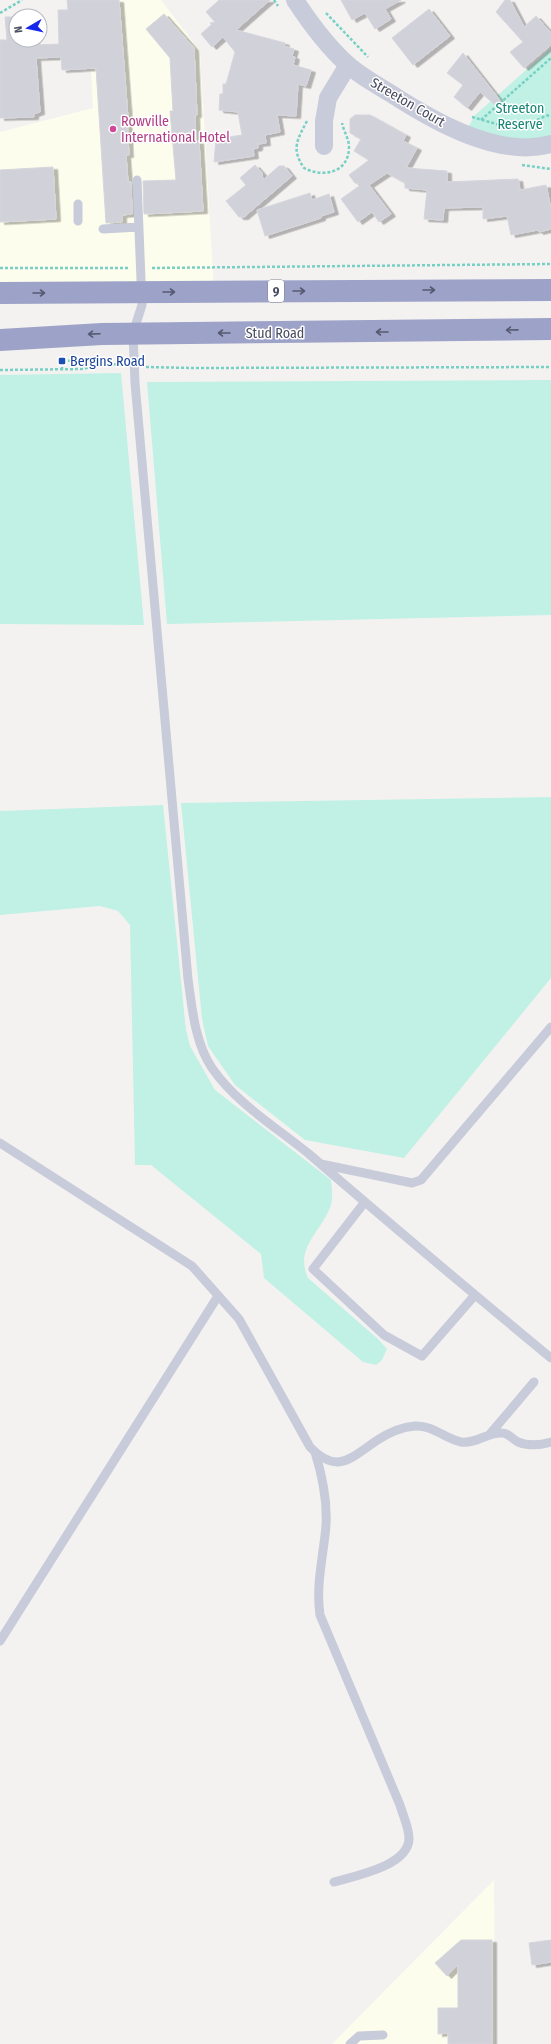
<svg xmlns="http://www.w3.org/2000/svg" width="551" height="2044" viewBox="0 0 551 2044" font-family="'Fira Sans Condensed',sans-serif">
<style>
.commercial{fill:#fcfdec}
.green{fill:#c0f1e4}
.building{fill:#d1d2d9;stroke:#d6d5dd;filter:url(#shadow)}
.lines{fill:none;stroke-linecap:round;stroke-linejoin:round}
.path{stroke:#77d0c4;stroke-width:2.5;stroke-dasharray:3 2;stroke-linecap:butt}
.service{stroke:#c8cbd9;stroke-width:9}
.minor{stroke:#c8cbd9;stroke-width:18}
.trunk{stroke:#9da3c8;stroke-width:22}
.oneway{stroke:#565a70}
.hotel-dot{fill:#d1479c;stroke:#fff;stroke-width:1.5}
.transit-dot{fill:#1a4fb4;stroke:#fff;stroke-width:1.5}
.labels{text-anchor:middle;stroke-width:3;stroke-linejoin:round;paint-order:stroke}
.shield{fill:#fff;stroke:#808290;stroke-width:1}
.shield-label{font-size:13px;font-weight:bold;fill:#494d60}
.street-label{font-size:14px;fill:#494d60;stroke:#fff}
.park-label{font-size:14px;fill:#158574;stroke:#fff}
.hotel-label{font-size:14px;fill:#b23c85;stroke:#fff;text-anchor:start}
.transit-label{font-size:14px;fill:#164399;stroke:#fff;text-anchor:start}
</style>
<defs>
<filter id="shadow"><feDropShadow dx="4.5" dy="2.5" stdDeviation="0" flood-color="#0004"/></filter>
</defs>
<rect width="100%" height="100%" fill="#f4f2f1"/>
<path class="commercial" d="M87,0H161L200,51L214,292L0,293V132L93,108Z
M494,1880L495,2044H332Z"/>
<path class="green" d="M551,48V144L465,133L475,115Z
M121,373L144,625L0,624V375Z
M551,380V615L167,624L147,382Z
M551,797V978L404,1158L305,1140L235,1085L208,1046L202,1019L181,803Z
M163,805L186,1030L190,1046L215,1090L331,1180C332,1189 333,1197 331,1205C322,1232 294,1247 308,1278L378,1339L387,1349L382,1360L376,1365L363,1362L264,1278L261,1254L151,1165H135L130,925L118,911L100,906L0,915V811Z"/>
<path class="building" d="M67,0H119L128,118H127L129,155H126L128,182H131L132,214L122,215V222L106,223L96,68L62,70L61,57L36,58L40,112L34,114V117L0,118V40H7L5,17H16V40H35V45L59,44L58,10H68Z
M219,0H270L236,30L285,43L284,46L294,49L292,56L295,57L293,65L311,70L306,86L298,84L296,116L277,115L280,132L265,135L266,143L258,144V148L253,149L254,156L214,162L216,139L242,135L238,112L219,110L220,94H223V84H226L235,52L223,37L212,47L201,34L212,24L210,23L215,22L206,12Z
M341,0H401L385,9L391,19L375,29L365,13L352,20Z
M505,0H510L524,27L536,16L551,33V45L524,68L510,52L523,42L496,12Z
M429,9L450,36L413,65L392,38Z
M164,14L194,48L197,115H195L196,142L199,141L203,211L144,214L143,181L176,180L170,111H173L170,58L146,29Z
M463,53L503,104L499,108L480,92L467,108L454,97L463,85L447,73Z
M355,115H370L406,135L403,141L417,148L406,168L447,171V182L518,179L520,190L546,185L551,209V229L539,232L538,230L511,235L507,216L483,219V207L444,208L443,220L424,219L427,190L405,188V183L387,173L369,185L391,214L379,222L372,212L358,222L341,199L362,184L355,183L349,175L369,160L354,151L361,139L350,133V119Z
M255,165L262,173L263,180L279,166H284L292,176L244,217H239L226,201L246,185L240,178Z
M53,167L56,219L0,222V170Z
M310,193L312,200L329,194L334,212L321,216V218L265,236L257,210Z
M461,1940H492V2044H448V2033L438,2034V2008H458V1965L447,1976L435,1963Z
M551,1940V1962L532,1965L529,1943Z"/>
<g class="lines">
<path class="path" d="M274,0L278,6
M0,13L22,0
M326,13L368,57
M472,117L500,125
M481,120L551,58
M307,121C297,140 291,149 304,168C323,178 349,173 349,147C349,139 344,132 342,123
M519,128C531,127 539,116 551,115
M522,165L551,169
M0,268H129
M152,268L551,264
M146,367L193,368L551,367
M0,370L84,369L100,363L123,365
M62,370V361L98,360"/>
<path class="service" d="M137,180L142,305L133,333L135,383L188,979C192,1008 195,1043 212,1068C237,1104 276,1127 309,1154C389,1223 470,1291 551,1358
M78,204V221
M103,229L139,227
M0,1143L192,1266L239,1319L310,1447C337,1475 351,1458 376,1441C388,1433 400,1427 415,1426C433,1425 445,1439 461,1442C477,1444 487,1432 502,1433C509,1433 512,1439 518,1442C528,1446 541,1445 551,1442
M321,1164L412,1183L421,1180L551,1027
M364,1203L313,1269L384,1335L422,1356L475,1295
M490,1434L534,1382
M315,1452C323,1478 329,1507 325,1535C322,1562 316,1587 320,1615L400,1805C403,1816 409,1827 409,1839C408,1866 355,1876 334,1882
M0,1641L218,1296
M350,2044L359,2036L383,2035"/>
<path class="minor" d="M295,0C310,23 326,45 347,64C359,75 375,84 390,93C433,121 499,159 551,144
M324,146V121L328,98L348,65"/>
<path class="trunk" d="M0,293L551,290
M0,340L102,334L551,329"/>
</g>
<defs><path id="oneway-shaft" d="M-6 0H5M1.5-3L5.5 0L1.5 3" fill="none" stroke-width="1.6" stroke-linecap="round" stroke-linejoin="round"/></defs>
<g class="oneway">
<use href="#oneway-shaft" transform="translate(429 290)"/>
<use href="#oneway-shaft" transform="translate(299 291)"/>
<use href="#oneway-shaft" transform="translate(169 292)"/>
<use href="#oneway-shaft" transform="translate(39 293)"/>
<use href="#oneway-shaft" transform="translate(512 330) rotate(179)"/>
<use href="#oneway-shaft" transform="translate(382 332) rotate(180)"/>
<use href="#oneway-shaft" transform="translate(224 333) rotate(180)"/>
<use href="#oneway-shaft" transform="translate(94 334) rotate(178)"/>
</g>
<circle class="hotel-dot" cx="113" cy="129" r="4"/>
<rect class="transit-dot" x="58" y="357" width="8" height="8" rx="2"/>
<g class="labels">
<rect class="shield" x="268" y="280" width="16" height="22" rx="3"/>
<g class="shield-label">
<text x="276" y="296">9</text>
</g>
<g class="street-label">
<text transform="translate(408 102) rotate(30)" y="5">Streeton Court</text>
<text x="275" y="338">Stud Road</text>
</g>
<g class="park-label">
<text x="520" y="113">Streeton<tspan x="520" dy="16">Reserve</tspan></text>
</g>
<g class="hotel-label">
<text x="121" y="126">Rowville<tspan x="121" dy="16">International Hotel</tspan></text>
</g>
<g class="transit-label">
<text x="70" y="366">Bergins Road</text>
</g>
</g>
<g transform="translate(28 28) rotate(261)"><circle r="19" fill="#ffffff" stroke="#b6b8bf"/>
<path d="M0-3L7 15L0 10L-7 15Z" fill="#1527ea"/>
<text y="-6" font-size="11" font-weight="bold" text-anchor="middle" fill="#494d60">N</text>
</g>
</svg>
